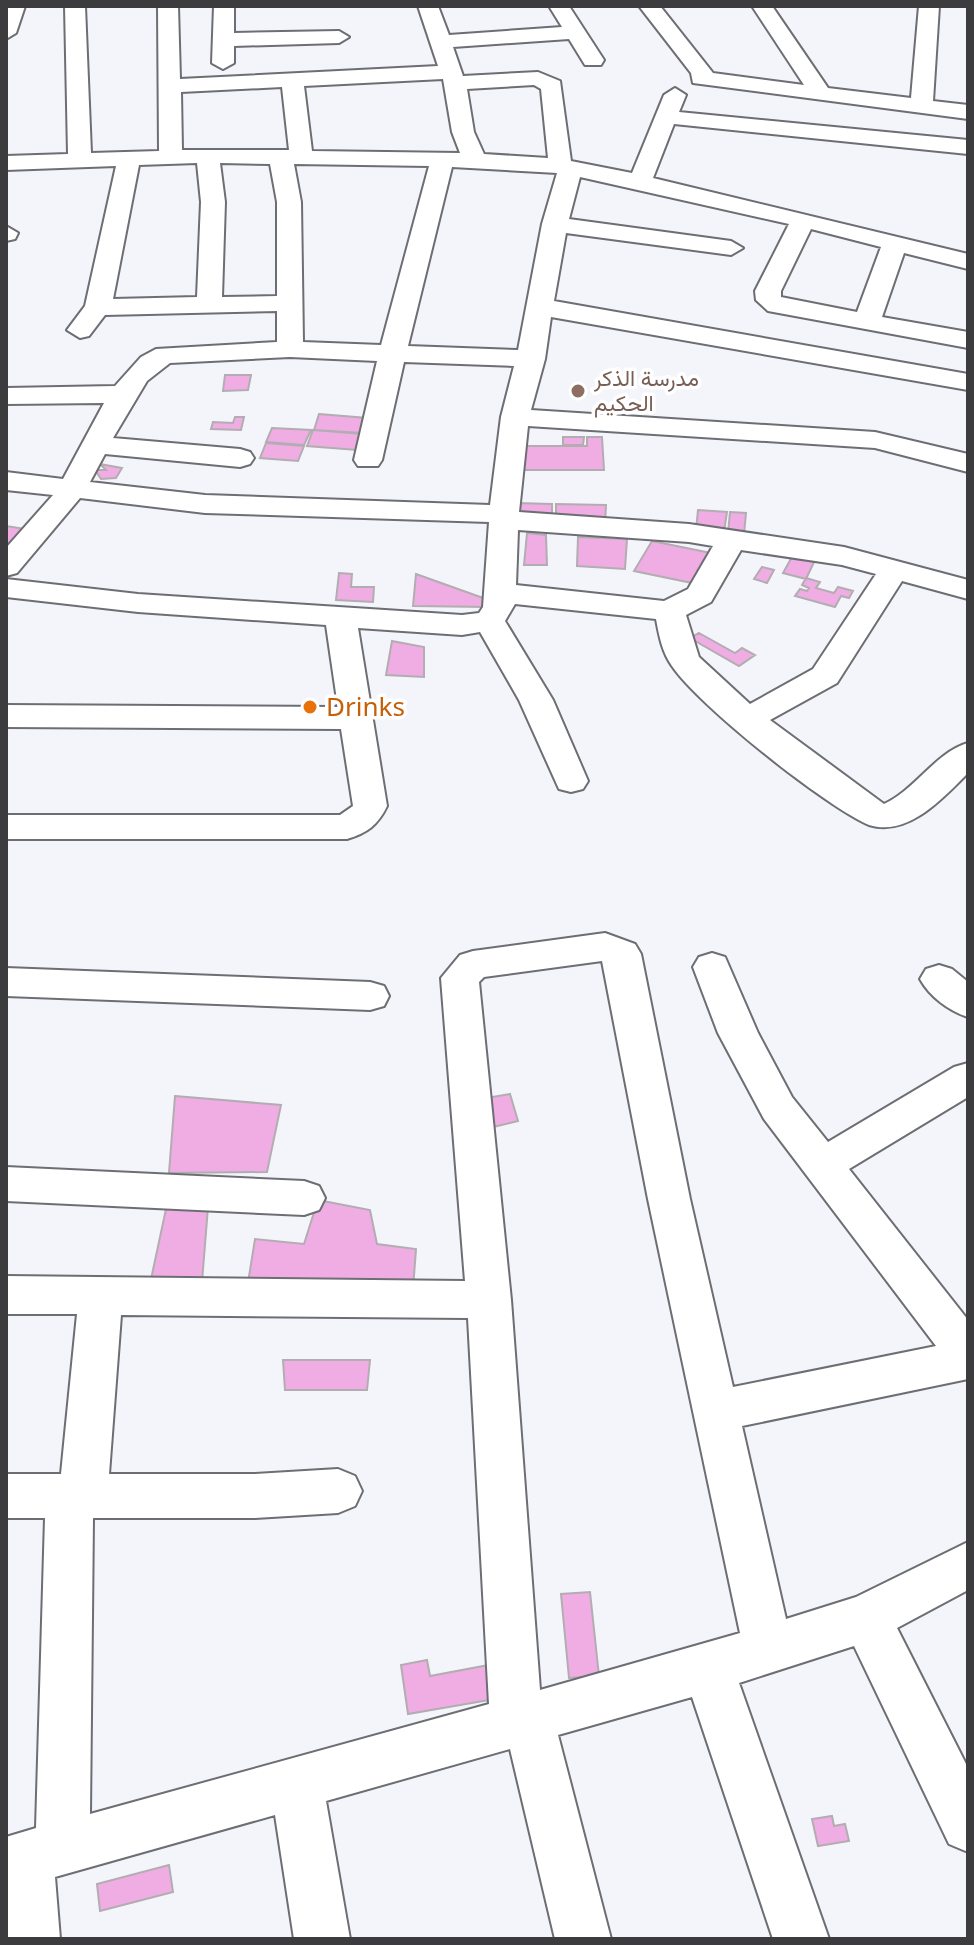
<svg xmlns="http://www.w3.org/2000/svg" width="974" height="1945" viewBox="0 0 974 1945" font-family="'Noto Sans',Vazirmatn,sans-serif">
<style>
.building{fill:#f0ade4;stroke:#b2adb1;stroke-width:2}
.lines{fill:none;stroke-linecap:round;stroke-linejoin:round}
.minor-casing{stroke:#6d6e73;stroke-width:4}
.minor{fill:#fff;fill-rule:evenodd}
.education-dot{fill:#8d6e63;stroke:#fff;stroke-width:3}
.food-dot{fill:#e8710a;stroke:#fff;stroke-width:3}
.labels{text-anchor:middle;stroke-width:7;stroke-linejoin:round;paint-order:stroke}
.far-education-label{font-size:22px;fill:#785e54;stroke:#fff;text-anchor:start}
.food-label{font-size:26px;fill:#c56008;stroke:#fff;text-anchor:start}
</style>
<rect width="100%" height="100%" fill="#f4f5fb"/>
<path class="building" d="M225,375H251L248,390L223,391Z
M319,414L367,418L362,433L314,430Z
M235,417H244L241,430L211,429L213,422L233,423Z
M272,428L311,430L304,445L266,442Z
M313,430L363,434L357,450L307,446Z
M563,437H584L583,445H563Z
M587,437H602L604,470H524V446H587Z
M266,443L304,446L298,461L260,458Z
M100,464L122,468L116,478L101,479L95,470H106Z
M516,503L552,504V522L515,521Z
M556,504L606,505L605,524L556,522Z
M698,510L727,512L724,532L696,530Z
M730,512L746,513L744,534L728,533Z
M6,526L31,530L6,559Z
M527,533L546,535L547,565H524Z
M578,537L627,539L625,569L577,566Z
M652,541L711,553L697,584L634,571Z
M793,555L815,560L806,579L783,573Z
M762,567L774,570L767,583L754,579Z
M339,573L352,574L351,587H374L373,602L336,600Z
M416,574L486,599V607L413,606Z
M806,578L820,582L816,588L834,593L838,587L853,591L849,598L841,596L835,607L795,596L800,589L807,591L809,588L802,585Z
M699,633L735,653L742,648L755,655L739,666L690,638Z
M392,641L424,647V677L386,675Z
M510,1094L518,1121L485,1129L480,1099Z
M175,1096L281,1105L267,1172L169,1173Z
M318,1200L370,1210L377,1244L416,1249L413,1289H247L255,1239L304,1244Z
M208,1207L202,1282L150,1284L166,1209Z
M283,1360H370L367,1390H285Z
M590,1592L599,1676L569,1678L561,1594Z
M427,1660L430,1676L494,1664L501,1698L408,1714L401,1665Z
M832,1816L834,1826L845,1824L849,1841L818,1846L812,1819Z
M169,1865L173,1892L100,1911L97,1884Z"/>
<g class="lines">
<defs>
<path id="minor" d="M6,6H25L16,33L6,39Z
M65,6H85L91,153L159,151L158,6H178L180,79L438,66L418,6H438L449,35L562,27L549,6H569L604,60L601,65H585L569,39L453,47L463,76L538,72L560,81L571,161L632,173L664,95L675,88L686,95L679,112L968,140V154L674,124L653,178L968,254V269L904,253L882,317L968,332V348L768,311L756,300L755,291L789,224L580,177L569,219L731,241L743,248L731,255L566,233L554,301L968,374V390L551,317L545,359L531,410L875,432L968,454V472L875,448L528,426L519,512L689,524L844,547L968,580V599L902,581L837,683L770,720L884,804C915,790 936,752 968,743V773C942,799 908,837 869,825C825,806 698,705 672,666C662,652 659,635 656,619L515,604L505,621L553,700L588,781L583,789L571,792L559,789L519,700L480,632L462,635L358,628L387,806C378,825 367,833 347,839H6V815H340L353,806L341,729L6,727V705L338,707L326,625L138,612L6,597V579L138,594L462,615L479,613L483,607L489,522L205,513L80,498L17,573L6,576V548L53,495L6,490V472L63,479L104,403L6,404V388L115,386L141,357L156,349L277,342V311L105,315L89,336L80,338L67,330L85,306L116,166L6,170V156L68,154ZM443,79L452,132L460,153L312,151L304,86ZM534,85L541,89L548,158L484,154L474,132L467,89ZM282,87L289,150H182L181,92ZM197,163L201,202L197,297L113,299L139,165ZM220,163L270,164L277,202V296L222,297L225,202ZM294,164L429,166L381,345L303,342L301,202ZM452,167L557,173L542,224L518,350L408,346ZM811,229L881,247L857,312L781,297V291ZM290,357L377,361L354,460L358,466H378L382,460L404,362L514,366L501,417L490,505L205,495L90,482L105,454L240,467L250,464L254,458L250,452L240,449L113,438L147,381L170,363ZM518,530L689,542L713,546L688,589L664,601L516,585ZM741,550L842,565L876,574L813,669L750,704L699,657L686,615L711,602Z
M214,6H234V33L339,31L349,37L339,43L234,46V63L223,69L212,63Z
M639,6H660L713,73L804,85L752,6H772L828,88L911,98L919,6H939L933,101L968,105V119L693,83L691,73Z
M6,226L18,233L15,239L6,241Z
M605,933L635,944L641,954L690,1199L733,1387L936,1346L764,1119L718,1033L693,967L699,957L712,953L725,957L758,1033L792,1097L828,1142L954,1067L968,1063V1097L849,1169L968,1320V1379L742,1426L786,1619L856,1597L968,1542V1590L897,1628L968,1768V1852L949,1844L854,1646L739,1683L829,1939H773L692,1697L558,1735L611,1939H555L510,1749L326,1801L350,1939H294L275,1815L55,1877L60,1939H6V1837L36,1828L45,1518H6V1474H61L77,1314H6V1276L465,1281L441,978L460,955L473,951ZM602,961L648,1199L740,1633L540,1690L511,1300L479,982L484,977ZM121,1315L468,1318L489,1704L90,1814L93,1518H255L338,1513L355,1506L362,1491L355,1476L338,1469L255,1474H109Z
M939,965L952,969L968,982V1017C949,1011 930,997 920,979L926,969Z
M6,968L370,982L384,986L389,996L384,1006L370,1010L6,996Z
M6,1167L304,1181L319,1186L325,1198L319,1210L304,1215L6,1201Z"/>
</defs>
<use href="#minor" class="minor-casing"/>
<use href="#minor" class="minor"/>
</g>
<circle class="education-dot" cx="578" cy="391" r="8"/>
<circle class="food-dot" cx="310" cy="707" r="8"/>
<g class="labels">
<g class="far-education-label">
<text x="594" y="386">مدرسة الذكر<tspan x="594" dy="25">الحكيم</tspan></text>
</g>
<g class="food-label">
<text x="326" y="716">Drinks</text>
</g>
</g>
<rect width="974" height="1945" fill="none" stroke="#3c3c3f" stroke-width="16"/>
</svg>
